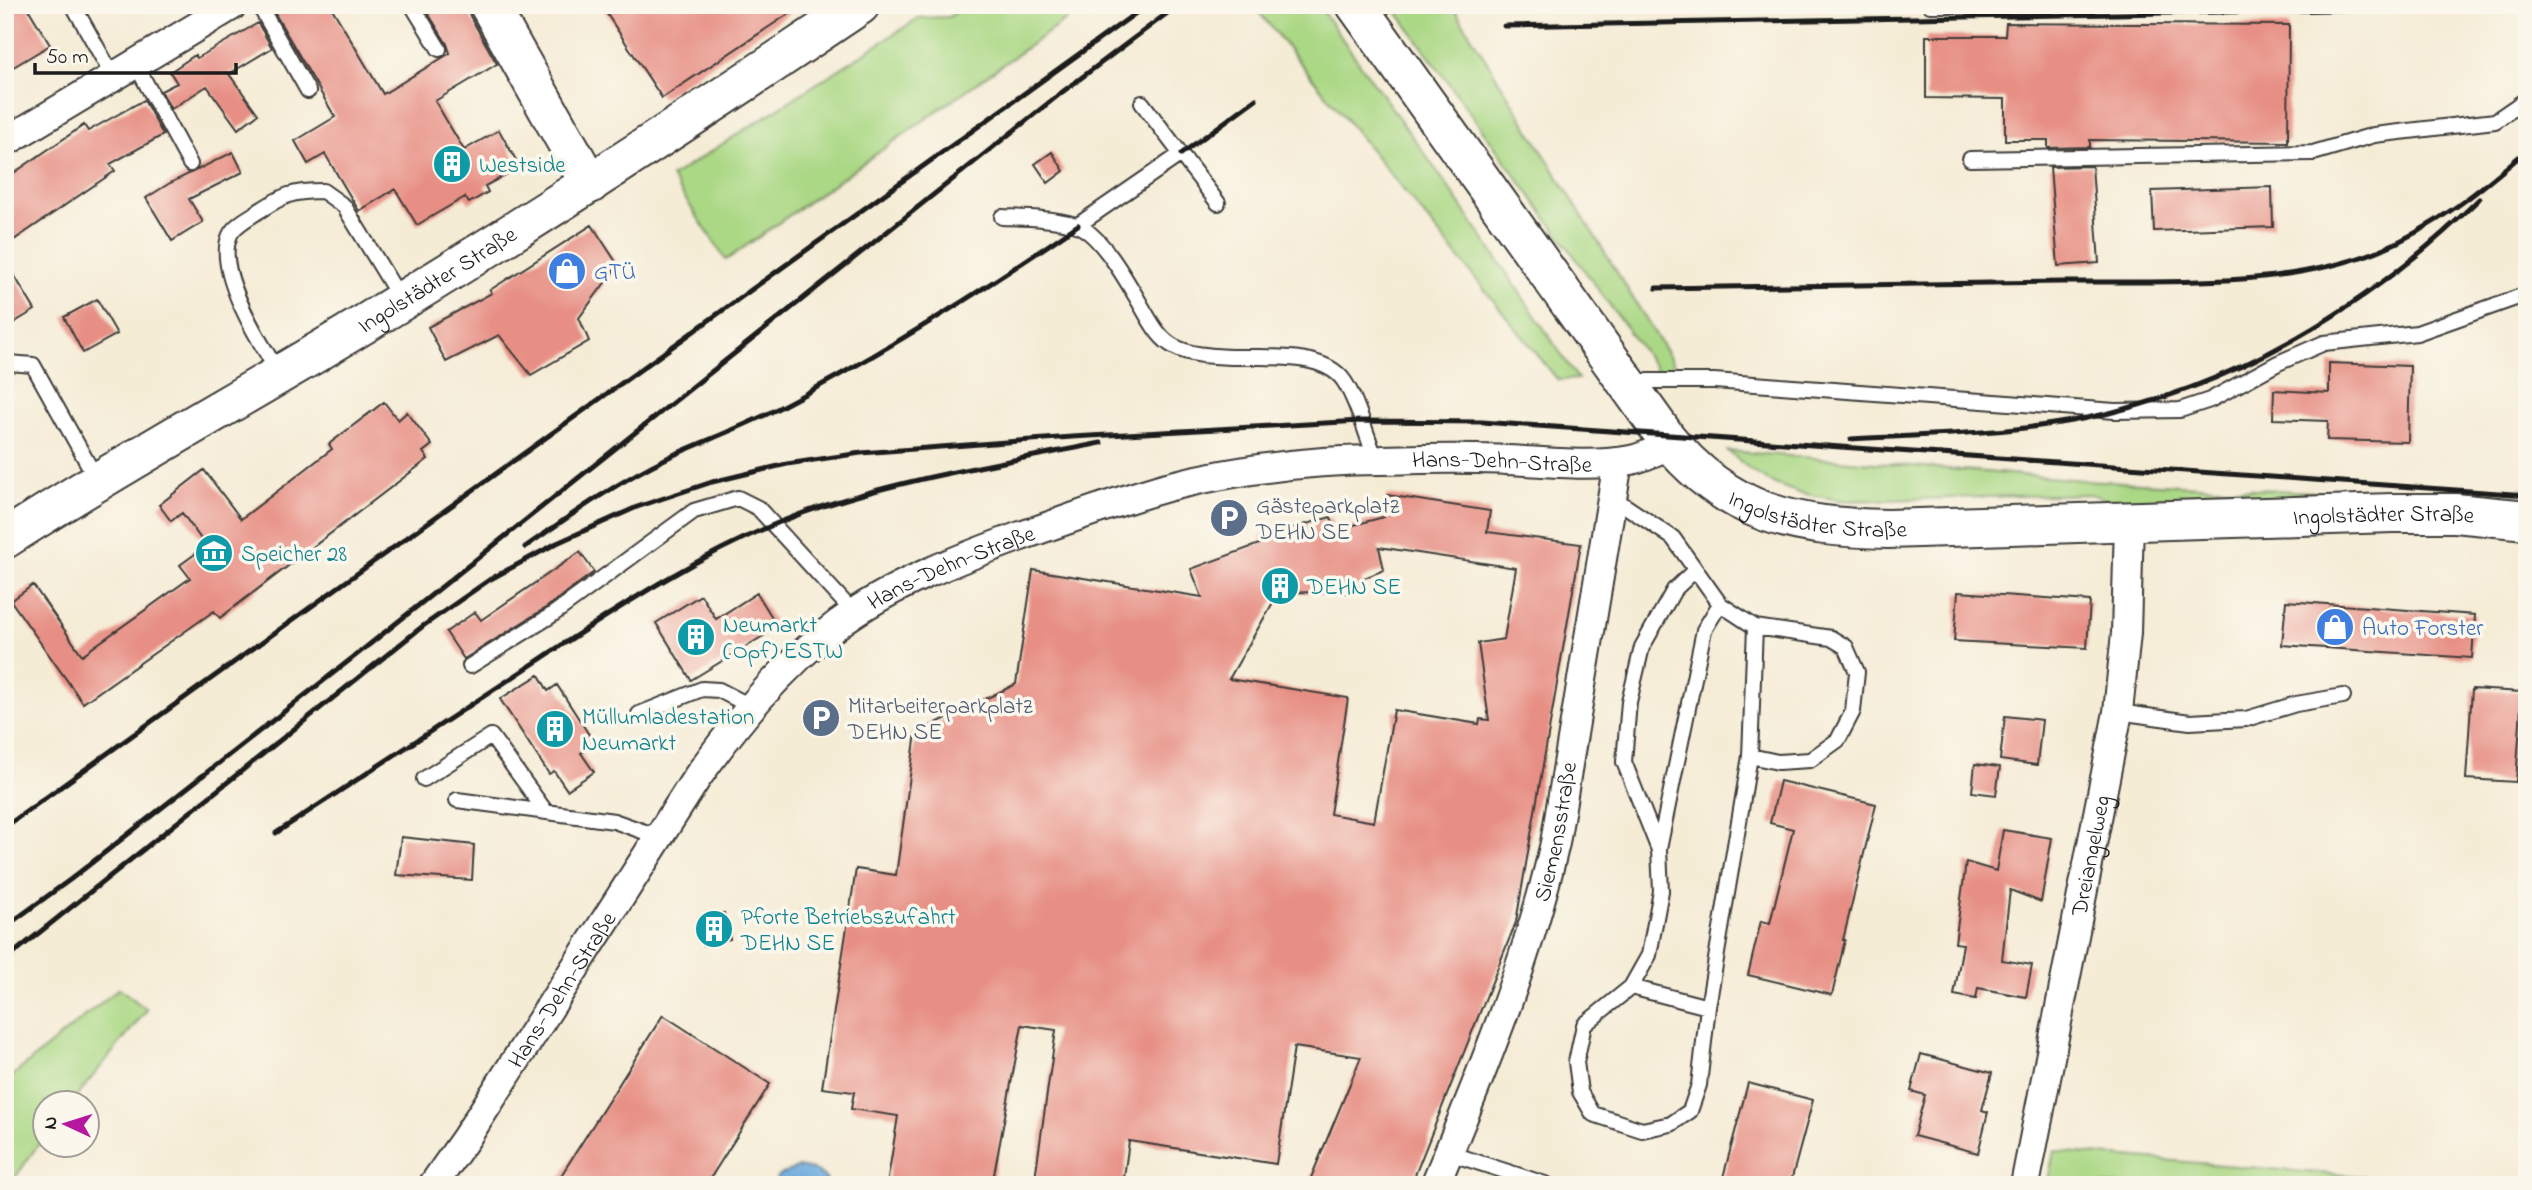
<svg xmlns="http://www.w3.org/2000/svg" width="2532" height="1190" viewBox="0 0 2532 1190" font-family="'Indie Flower',sans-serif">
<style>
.green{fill:#abd885;stroke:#647a50;stroke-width:2}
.water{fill:#67a8db;stroke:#42627c;stroke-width:2}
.building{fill:#e78f84;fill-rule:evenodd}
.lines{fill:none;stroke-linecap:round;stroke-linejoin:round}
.lane-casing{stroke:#3d3b38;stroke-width:18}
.street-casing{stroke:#3d3b38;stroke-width:32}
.secondary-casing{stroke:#3d3b38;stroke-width:42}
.lane{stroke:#fff;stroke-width:14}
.street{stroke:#fff;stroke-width:28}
.secondary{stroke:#fff;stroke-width:38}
.rail{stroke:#1c1c1c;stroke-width:5}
.labels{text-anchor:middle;stroke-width:7;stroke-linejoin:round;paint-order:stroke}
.culture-label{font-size:23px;fill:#0d838f;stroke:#fbf7ec;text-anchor:start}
.shop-label{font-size:23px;fill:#366cbe;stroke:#fbf7ec;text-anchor:start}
.street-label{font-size:23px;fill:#1c1c1c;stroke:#fbf7ec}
.service-label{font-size:23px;fill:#4e5e75;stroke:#fbf7ec;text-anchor:start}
</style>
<rect width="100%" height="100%" fill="#fbf7ec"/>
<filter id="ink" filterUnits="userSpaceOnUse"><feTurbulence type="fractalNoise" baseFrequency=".0143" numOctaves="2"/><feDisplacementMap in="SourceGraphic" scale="14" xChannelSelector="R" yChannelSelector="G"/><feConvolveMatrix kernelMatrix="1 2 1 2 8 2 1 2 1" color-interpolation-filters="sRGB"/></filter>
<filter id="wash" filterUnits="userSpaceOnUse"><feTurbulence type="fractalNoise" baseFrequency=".00686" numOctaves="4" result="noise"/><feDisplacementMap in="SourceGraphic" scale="28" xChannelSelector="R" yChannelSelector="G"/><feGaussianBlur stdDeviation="1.57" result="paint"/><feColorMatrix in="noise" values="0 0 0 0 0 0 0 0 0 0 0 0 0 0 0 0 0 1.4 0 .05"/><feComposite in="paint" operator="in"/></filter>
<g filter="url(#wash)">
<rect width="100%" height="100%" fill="#f5ecd6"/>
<path class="green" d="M966,5H1087L726,260L671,177L919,18L949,17Z
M1253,5H1318L1454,195L1578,379L1558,380Z
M1392,5H1452L1678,371L1659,373Z
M1728,451L2082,480L2407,497L2125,505L2090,494L1846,501L1799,493L1775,484L1754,473Z
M119,988L147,1010L72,1102H46L45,1135L10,1185H5V1082Z
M2054,1151L2464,1185H2047Z"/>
<path class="water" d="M798,1167C811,1169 824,1171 829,1185H773L778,1176Z"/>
<g id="blocks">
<path class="building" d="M19,5H26L50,45L5,72V13Z
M270,5H330L383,94L450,53L447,44L428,13L441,5H467L470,16L497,64L435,101L464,150L499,130L520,167L485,186L488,192L469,203L465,197L417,225L395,189L359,211L325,154L308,164L295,141L335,117Z
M601,5H802L662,98Z
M258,23L272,48L229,74L258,114L238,129L207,86L171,109L161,91L177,83L170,72L195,55L197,58Z
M2006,23L2289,25L2288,142L2090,140V147L2048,148V140H2005V99L1926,98V36H2005Z
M144,100L163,135L110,164L115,171L5,246V179L84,125L88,131Z
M233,152L243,172L189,199L203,222L172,241L146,198L170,183Z
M1052,152L1064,171L1048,183L1035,164Z
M2092,166L2099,263L2058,266L2050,167Z
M2272,187L2273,227L2154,231L2152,191Z
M592,225L618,265L579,318L589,341L531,375L499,335L446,362L428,327L492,293L490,290Z
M5,260L35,310L5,328Z
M97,299L117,334L83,353L64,317Z
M2329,363L2410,366L2408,442L2327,440L2328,421L2273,419L2274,390L2329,393Z
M384,402L398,420L407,412L432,445L423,452L428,459L220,618L214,611L83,703L11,601L33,585L82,655L190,578L180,565L206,546L182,513L171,521L159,505L204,470L241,519L332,449L329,444Z
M1387,495L1490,511L1487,532L1581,544L1516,922L1411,1185H1308L1361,1057L1294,1047L1276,1164L1129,1141L1123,1185H1034L1056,1030L1022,1025L992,1185H887L898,1116L851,1109L854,1092L822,1088L856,869L896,875L916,733L1016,684L1033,570L1202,597L1191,569L1262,543L1260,537L1331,517L1335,530L1384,517ZM1379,547L1516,568L1504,639L1478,643L1489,720L1480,719L1479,724L1394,710L1374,822L1330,814L1348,698L1229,679L1279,592L1362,593V579L1384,570Z
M580,552L594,572L547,607L464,659L446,632L475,612L481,620Z
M1958,592L2090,601L2087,648L1954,641Z
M757,593L778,627L691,680L656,623L701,595L716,619Z
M2286,601L2475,615L2472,658L2282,645Z
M539,675L548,691L557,685L595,744L581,753L594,772L567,790L554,771L549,774L500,699Z
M2472,689L2522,692L2516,782L2466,779Z
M2005,716L2042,720L2037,765L2000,760Z
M1975,764L2000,767L1996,795L1972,792Z
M1780,781L1876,804L1843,940H1845L1832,995L1748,975L1761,921L1770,923L1793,829L1770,823Z
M2003,830L2052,838L2041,902L2010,890L2002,960L2032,965L2026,997L1978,988L1976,999L1954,995L1963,944L1955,943L1966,862L1996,871Z
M401,837L474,845L472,880L396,875Z
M724,913L730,939L704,945L699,918Z
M663,1015L770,1084L706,1185H555Z
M1921,1054L1992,1073L1982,1110L1988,1112L1978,1153L1914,1136L1925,1095L1911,1091Z
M1748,1083L1813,1100L1790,1185H1721Z"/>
</g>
</g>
<g filter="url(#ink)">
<use href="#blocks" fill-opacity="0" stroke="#3d3b38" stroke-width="2"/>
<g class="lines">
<defs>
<path id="lane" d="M73,5L114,78
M259,5L308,91
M412,5L439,49
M1930,5H2049
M136,65L190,164
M1142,103L1218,203
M1970,159L2313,153L2374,135L2495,121L2527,99
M1002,217C1026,218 1053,218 1076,225C1101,233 1129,285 1142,307C1151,322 1159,339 1175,347C1192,356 1215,356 1233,357C1264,358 1324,351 1344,381C1357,400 1367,437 1376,460
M1078,225L1181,154
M5,357L9,363L33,365L97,480
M279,373C260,343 214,270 230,235C234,225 250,217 259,211C284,195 292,191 323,191L344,206L400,298
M1633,381H1714L2115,411L2180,410L2210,400L2278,363L2324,343L2417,333L2527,294
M1612,497L1673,538L1720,604L1755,627L1831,638L1846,647L1857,672L1853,711L1838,740L1810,760L1778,762L1750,756
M1695,570L1674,590L1642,647L1629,702L1624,762L1659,850L1661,891L1649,955L1631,987L1584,1025L1576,1062L1580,1092L1593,1114L1642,1130L1671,1124L1690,1111L1699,1085L1708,1007L1750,756L1755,627
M470,666L552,615L694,511L738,498L758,508L854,613
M2118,712L2190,722L2246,719L2296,704L2343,696
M639,714L702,689L719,690L750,706
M424,779L491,736L546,812
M457,800L614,821L659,837
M1659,849L1704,630L1720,604
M1631,987L1708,1007
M1449,1153L1548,1185"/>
<g id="street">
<path d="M5,142L233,5"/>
<path id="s1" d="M433,1185L466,1138L696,779C737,721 781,667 838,624C892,584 956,560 1018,537C1067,520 1117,501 1167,487C1236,470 1311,460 1382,460C1414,459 1447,458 1479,459C1526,459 1586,469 1631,460C1645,457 1658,450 1671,444"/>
<path id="s2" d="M1435,1185C1482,1073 1528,961 1555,843L1618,462"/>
<path id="s3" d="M2025,1185L2118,712L2126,633L2129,522"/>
</g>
<g id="secondary">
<path d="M489,5L590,184"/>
<path id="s4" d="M1356,5L1667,439C1729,515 1795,527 1888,529L2392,513H2455L2527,520"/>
<path id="s5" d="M5,539C113,469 226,407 336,341C514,234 688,121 860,5"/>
</g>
</defs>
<use href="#lane" class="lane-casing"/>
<use href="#street" class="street-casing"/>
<use href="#secondary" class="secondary-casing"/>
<use href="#lane" class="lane"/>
<use href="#street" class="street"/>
<use href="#secondary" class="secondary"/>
<path class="rail" d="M1523,6L1585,5
M1504,26L2375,9L2429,5
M1181,154L1256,99
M1656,288C1792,286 1928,284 2064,282C2165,281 2282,289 2378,251C2434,228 2482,189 2527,150
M1851,439C1928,435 2006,434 2082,419C2232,389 2371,306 2479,199
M525,547C571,515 617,482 669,457C704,441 741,428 775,410C880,355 981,292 1078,225
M5,827L1147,5
M276,833C363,776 449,719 536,662C622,605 706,549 803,513C898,479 1002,463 1101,443
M5,927L71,879L360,652L1061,93L1178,5
M5,960L423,626L489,580L557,543L637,507L712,482L787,464L861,453L1072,437L1361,421L1482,422L2527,495"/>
</g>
</g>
<defs>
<symbol id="building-disc" viewBox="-11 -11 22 22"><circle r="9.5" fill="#0f9aa8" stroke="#fbf7ec"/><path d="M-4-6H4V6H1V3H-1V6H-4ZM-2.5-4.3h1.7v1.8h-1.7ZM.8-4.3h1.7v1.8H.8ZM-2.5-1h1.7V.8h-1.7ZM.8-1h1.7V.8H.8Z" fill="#fff"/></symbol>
<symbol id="shop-disc" viewBox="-11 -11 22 22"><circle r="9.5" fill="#3f7fe0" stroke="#fbf7ec"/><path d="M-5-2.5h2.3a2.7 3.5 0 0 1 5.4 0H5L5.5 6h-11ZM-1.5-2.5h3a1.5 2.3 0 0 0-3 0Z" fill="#fff"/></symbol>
<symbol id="parking-disc" viewBox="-11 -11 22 22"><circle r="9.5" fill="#5c6f8a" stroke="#fbf7ec"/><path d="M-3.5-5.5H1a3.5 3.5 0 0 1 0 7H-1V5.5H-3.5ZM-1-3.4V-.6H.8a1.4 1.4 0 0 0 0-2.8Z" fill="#fff"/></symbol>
<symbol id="museum-disc" viewBox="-11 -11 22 22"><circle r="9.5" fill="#0f9aa8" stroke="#fbf7ec"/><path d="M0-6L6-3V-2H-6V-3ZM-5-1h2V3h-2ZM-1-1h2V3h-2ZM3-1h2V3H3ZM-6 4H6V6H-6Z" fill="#fff"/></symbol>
</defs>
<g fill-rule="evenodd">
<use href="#building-disc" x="430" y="142" width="44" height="44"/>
<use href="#shop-disc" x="545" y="249" width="44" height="44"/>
<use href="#parking-disc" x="1207" y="496" width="44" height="44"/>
<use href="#museum-disc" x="192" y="531" width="44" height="44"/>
<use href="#building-disc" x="1258" y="564" width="44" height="44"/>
<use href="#shop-disc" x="2313" y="605" width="44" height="44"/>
<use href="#building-disc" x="674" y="615" width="44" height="44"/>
<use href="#parking-disc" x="799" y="696" width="44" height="44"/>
<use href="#building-disc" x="533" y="707" width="44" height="44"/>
<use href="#building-disc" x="692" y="907" width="44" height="44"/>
</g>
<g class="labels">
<g class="culture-label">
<text x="479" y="172">Westside</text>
<text x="241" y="561">Speicher 28</text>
<text x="1307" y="594">DEHN SE</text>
<text x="723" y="632">Neumarkt<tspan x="723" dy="26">(Opf) ESTW</tspan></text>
<text x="582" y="724">Müllumladestation<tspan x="582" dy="26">Neumarkt</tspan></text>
<text x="741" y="924">Pforte Betriebszufahrt<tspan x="741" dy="26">DEHN SE</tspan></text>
</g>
<g class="shop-label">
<text x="594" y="279">GTÜ</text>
<text x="2362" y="635">Auto Forster</text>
</g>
<g class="street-label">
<text dy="8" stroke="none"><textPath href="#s5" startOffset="504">Ingolstädter Straße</textPath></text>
<text dy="8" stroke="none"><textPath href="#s1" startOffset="1390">Hans-Dehn-Straße</textPath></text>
<text dy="8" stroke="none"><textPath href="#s4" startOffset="710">Ingolstädter Straße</textPath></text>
<text dy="8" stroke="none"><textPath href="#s4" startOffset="1278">Ingolstädter Straße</textPath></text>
<text dy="8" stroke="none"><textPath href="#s1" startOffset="822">Hans-Dehn-Straße</textPath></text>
<text dy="8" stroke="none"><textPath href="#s2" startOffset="374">Siemensstraße</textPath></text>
<text dy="8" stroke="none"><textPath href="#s3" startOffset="336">Dreiangelweg</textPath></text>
<text dy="8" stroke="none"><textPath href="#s1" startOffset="234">Hans-Dehn-Straße</textPath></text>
</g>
<g class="service-label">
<text x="1256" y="513">Gästeparkplatz<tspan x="1256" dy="26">DEHN SE</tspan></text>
<text x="848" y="713">Mitarbeiterparkplatz<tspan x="848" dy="26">DEHN SE</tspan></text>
</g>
</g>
<rect width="2532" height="1190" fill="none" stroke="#fbf7ec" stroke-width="28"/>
<g transform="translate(66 1124) rotate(274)"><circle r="33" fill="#fbf7ec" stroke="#a29f99" stroke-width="2"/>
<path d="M0-5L12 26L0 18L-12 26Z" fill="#b5179e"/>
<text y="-10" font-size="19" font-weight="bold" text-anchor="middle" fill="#1c1c1c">N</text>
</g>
<path d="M35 63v10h201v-10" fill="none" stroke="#1c1c1c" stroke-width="3.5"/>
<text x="46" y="63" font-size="21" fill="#1c1c1c" stroke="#fbf7ec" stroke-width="5" paint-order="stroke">50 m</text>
</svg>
